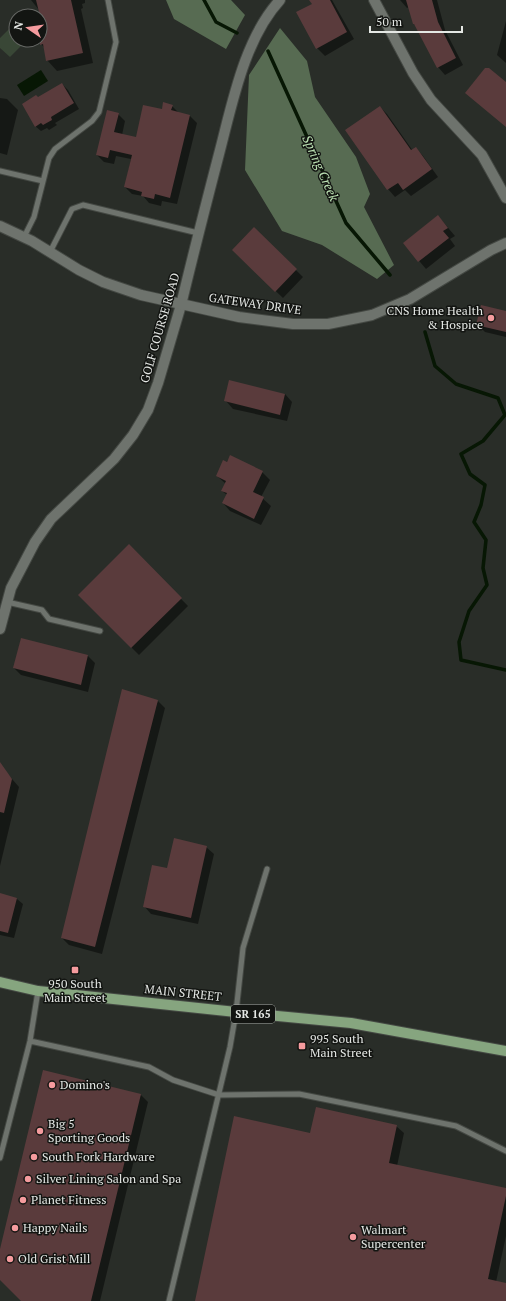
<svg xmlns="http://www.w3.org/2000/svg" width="506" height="1301" viewBox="0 0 506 1301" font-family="'PT Serif',serif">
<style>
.green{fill:#394736}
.forest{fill:#576b52}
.water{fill:#071704}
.shadow{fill:#0007}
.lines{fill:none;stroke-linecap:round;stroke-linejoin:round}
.stream{stroke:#071704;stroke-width:3.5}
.building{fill:#5a3b3c}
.service-casing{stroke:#444843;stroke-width:7}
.minor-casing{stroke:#444843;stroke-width:12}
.tertiary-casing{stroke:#444843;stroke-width:12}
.secondary-casing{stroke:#444843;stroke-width:12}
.primary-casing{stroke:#444843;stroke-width:12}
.service{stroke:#6e736d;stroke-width:5}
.minor{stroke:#6e736d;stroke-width:10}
.tertiary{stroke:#6e736d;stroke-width:10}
.secondary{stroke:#6e736d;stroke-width:10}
.primary{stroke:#86a57f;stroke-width:10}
.poi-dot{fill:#f59b9e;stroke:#131512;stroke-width:1.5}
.labels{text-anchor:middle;stroke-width:3;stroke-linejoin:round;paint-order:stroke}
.shield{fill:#131512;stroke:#a6a9a6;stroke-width:1}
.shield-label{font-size:11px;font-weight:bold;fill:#e5e8e5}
.street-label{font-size:12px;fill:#e5e8e5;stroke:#131512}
.poi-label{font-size:12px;fill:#e5e8e5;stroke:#131512;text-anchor:start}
.water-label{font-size:13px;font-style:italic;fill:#bde3b4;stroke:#131512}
</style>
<rect width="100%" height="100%" fill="#292d28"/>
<path class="green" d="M11,27L16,31V40L26,41L10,57L0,48V38Z"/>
<path class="forest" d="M166,0H231L245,15L226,49L174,19Z
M280,28L307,61L315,97L356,157L370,194L364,207L394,265L377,279L322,245L282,231L245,170L249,75Z"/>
<path class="water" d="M41,70L48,81L24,96L17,85Z"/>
<path class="shadow" d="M31,0H85V3L82,4L83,8L81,9L93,63L57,71L47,60L44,47L41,44L40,39V32L43,27L39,10Z
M311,0H332L354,39L325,56L317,48L298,13L313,4Z
M400,0H437L445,30L463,65L445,75L438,67L416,26L414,24L409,7L407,8Z
M506,21V63L497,55Z
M62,84L68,90L79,109L55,123L57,125L49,130L47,128L41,131L35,126L38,98Z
M0,98L7,99L18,110L7,155L0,153Z
M172,106L179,113L190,116L197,123L177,204L162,201L161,206L149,203L143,196L132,194L125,187L131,159L116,156L114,164L104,162L97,155L118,114L125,121L122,135L136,138L163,111Z
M380,107L387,114L413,151L416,148L423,156L438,177L411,196L405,190L395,197L388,189L347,130Z
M438,216L455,236L450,239L455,246L426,269L404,243Z
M254,229L303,277L283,298L233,250Z
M506,312V337L485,332L477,324Z
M285,394L292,402L287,421L233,409L226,401Z
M230,457L262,472L270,480L261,497L271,506L261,525L230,511L223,503L227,495L222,491L226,484L217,476Z
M129,546L188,606L139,655L79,595Z
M21,639L88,656L95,663L88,692L21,675L14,668Z
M158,701L165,708L102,954L69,945L62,938Z
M0,771L6,772L19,787L0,866Z
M206,847L214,854L198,924L151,914L144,906Z
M0,894L17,899L23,904L14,938L0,935Z
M141,1095L148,1102L100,1301H22L0,1279V1253Z
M396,1126L404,1133L397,1166L506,1190V1236L496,1282L506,1284V1301H196L311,1134Z"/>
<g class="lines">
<path class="stream" d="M204,0L216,22L237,33
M268,51L346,223L390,275
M425,332L435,366L456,384L498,398L505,415L483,441L461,454L470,474L485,485L481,505L474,522L486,540L483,568L487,585L469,611L459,642L461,660L506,670"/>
</g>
<path class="building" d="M36,0H71L83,53L46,61L43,44L40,45V16Z
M309,0H330L347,32L316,49L296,12L312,4Z
M406,0H432L438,22L456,58L437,68L414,24H413Z
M485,68H489L506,82V127L465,93Z
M62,83L74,103L51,117L52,120L43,125L41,123L35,127L22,104L36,95L38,97Z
M163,102L173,105L171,110L190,115L170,198L155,194L154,199L141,196L142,192L124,187L132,155L110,150L108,158L96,155L107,110L119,113L114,132L136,137L143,105L162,109Z
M380,106L411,150L416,147L432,169L403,190L398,183L387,190L345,130Z
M438,215L448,228L443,231L449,238L418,262L403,243Z
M254,227L297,269L275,292L232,250Z
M481,305L506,311V332L476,325Z
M229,380L285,394L280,415L224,401Z
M230,455L263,471L253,492L264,497L254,519L222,503L227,493L221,491L226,481L216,476L223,460L227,462Z
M129,544L182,598L131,648L78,595Z
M21,638L88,655L81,685L13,668Z
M122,689L158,700L95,947L61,938Z
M0,762L12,779L4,813L0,812Z
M174,838L207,846L191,918L143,907L152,865L167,868Z
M0,893L17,898L8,933L0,931Z
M43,1070L141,1094L91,1301H21L0,1280V1249Z
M316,1107L397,1125L389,1163L506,1188V1196L488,1279L506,1283V1301H195L234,1116L310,1133Z"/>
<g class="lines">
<defs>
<path id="service" d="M0,171L43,181
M24,237L34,217L49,158L55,149L92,121L99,112L116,42L108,0
M50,252L72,209L83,205L198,233
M7,602L42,610L49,619L100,631
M30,1041L149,1067L173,1080L219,1095L299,1094L456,1126L506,1151
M0,1158L30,1041L38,991
M169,1301L230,1047L236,1012L243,948L267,869"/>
<path id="minor" d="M374,0L413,73L431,100L482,155L506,198
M181,305C193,255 206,204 219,154C232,105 244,39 280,0"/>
<path id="tertiary" d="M0,629L11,588L35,542L51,519L114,459L133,435L148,410L158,383L181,305"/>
<path id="secondary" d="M0,226L32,241L79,270L103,282L141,295L239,317L293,324H328L372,315L410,299L491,250L506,243"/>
<path id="primary" d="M0,982L38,991L236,1012L351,1023L506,1051"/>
</defs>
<use href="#service" class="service-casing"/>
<use href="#minor" class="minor-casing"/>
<use href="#tertiary" class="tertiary-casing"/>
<use href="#secondary" class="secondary-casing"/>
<use href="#primary" class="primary-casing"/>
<use href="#service" class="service"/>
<use href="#minor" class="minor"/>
<use href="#tertiary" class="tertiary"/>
<use href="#secondary" class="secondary"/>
<use href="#primary" class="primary"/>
</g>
<g class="poi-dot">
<circle cx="491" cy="318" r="4"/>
<rect x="71" y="966" width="8" height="8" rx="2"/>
<rect x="298" y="1042" width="8" height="8" rx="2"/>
<circle cx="52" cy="1085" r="4"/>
<circle cx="40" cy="1131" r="4"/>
<circle cx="34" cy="1157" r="4"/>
<circle cx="28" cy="1179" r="4"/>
<circle cx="23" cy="1200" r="4"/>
<circle cx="15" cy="1228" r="4"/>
<circle cx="353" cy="1237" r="4"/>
<circle cx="10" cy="1259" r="4"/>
</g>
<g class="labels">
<rect class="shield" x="231" y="1005" width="44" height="18" rx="3"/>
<g class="shield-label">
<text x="253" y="1018">SR 165</text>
</g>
<g class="street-label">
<text transform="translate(255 304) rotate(8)" y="4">GATEWAY DRIVE</text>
<text transform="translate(160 328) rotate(-74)" y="4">GOLF COURSE ROAD</text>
<text transform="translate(183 993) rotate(6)" y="4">MAIN STREET</text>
</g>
<g class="poi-label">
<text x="483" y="315" text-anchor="end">CNS Home Health<tspan x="483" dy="14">&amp; Hospice</tspan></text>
<text x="75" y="988" text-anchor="middle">950 South<tspan x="75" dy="14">Main Street</tspan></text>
<text x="310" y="1043">995 South<tspan x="310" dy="14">Main Street</tspan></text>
<text x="60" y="1089">Domino's</text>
<text x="48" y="1128">Big 5<tspan x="48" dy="14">Sporting Goods</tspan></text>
<text x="42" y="1161">South Fork Hardware</text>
<text x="36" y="1183">Silver Lining Salon and Spa</text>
<text x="31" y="1204">Planet Fitness</text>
<text x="23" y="1232">Happy Nails</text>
<text x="361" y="1234">Walmart<tspan x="361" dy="14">Supercenter</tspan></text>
<text x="18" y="1263">Old Grist Mill</text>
</g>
<g class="water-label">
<text transform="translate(321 168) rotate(66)" y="5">Spring Creek</text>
</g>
</g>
<g transform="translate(28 28) rotate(283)"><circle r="19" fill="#131512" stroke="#676966"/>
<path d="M0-3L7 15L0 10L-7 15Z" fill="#f59b9e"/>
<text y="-6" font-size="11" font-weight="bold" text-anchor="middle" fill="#e5e8e5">N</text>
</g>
<path d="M370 26v6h92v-6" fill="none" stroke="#e5e8e5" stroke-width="2"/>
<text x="376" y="26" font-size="12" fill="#e5e8e5" stroke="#131512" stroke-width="3" paint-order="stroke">50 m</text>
</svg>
